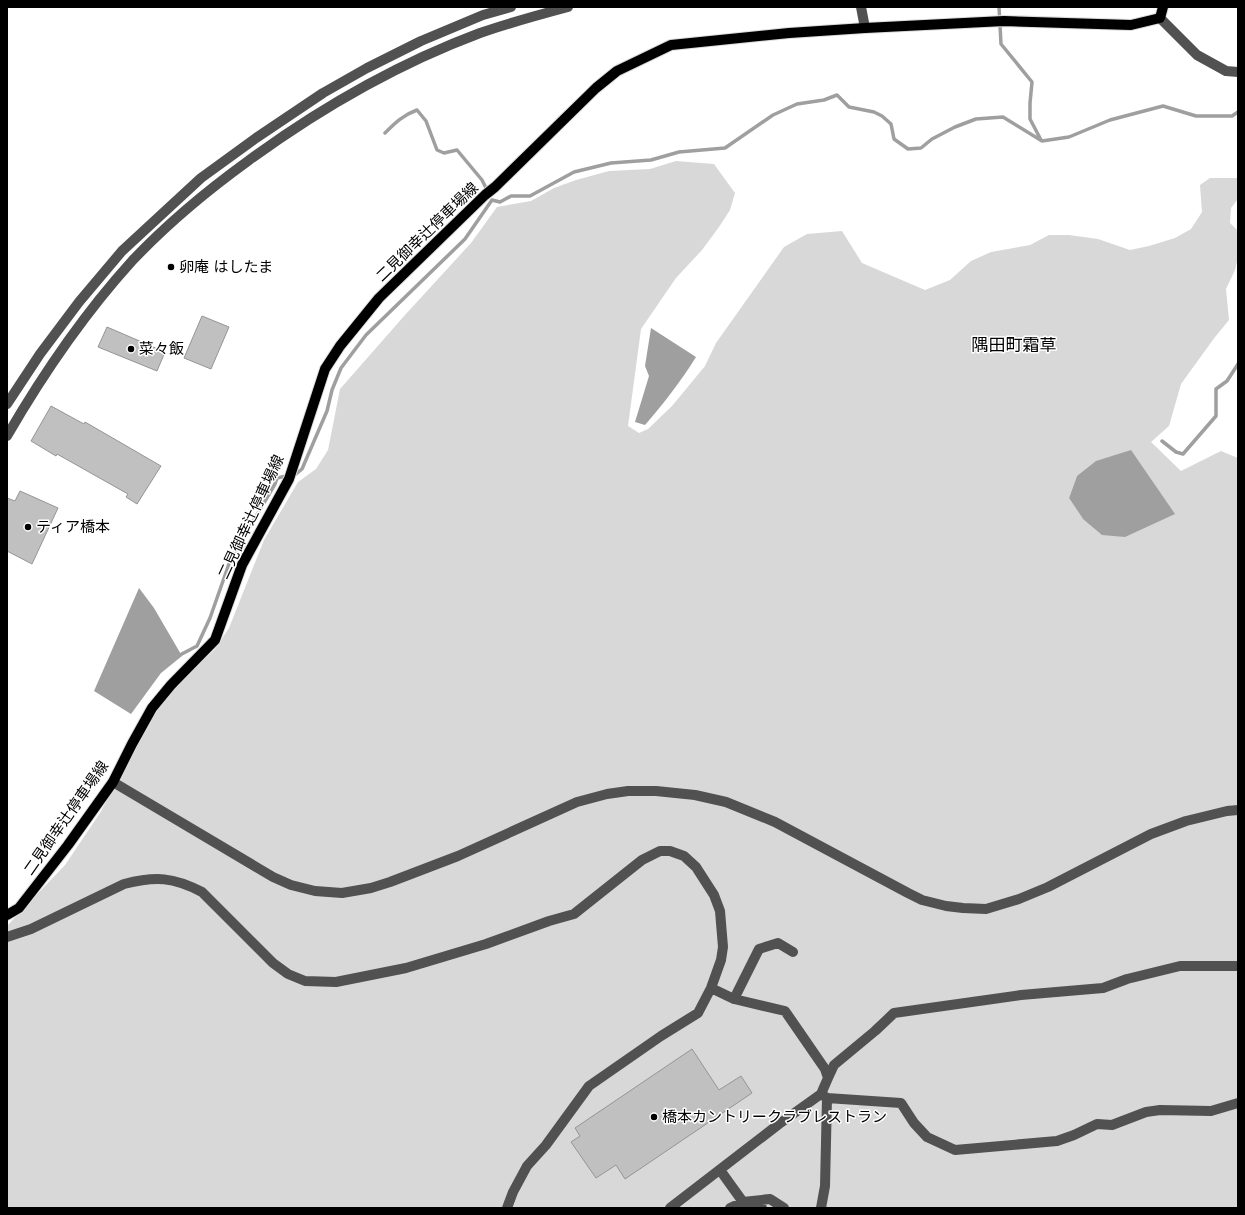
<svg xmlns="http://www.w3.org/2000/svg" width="1245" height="1215" viewBox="0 0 1245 1215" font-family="Jost,'Noto Sans JP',sans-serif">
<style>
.green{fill:#d8d8d8;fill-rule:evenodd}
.water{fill:#9f9f9f}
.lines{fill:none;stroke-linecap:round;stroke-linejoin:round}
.stream{stroke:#9f9f9f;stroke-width:3.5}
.building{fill:#c0c0c0;stroke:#959595}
.major-casing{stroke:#dbdbdb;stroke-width:12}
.minor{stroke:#515151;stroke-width:10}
.major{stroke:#000;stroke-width:10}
.poi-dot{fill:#000;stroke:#fff;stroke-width:1.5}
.labels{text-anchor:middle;stroke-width:3;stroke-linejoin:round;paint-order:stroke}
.street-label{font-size:15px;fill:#000;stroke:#fff}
.poi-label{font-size:15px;fill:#000;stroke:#fff;text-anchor:start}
.quarter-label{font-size:17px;fill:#000;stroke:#fff}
</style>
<rect width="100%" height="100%" fill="#fff"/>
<path class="green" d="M676,161L714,164L735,193L730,210L719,227L702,250L676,278L641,329L628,426L639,433L648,429L672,406L705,366L716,343L784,247L807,234L842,231L862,263L925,290L950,280L971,261L991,252L1030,245L1049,235H1069L1098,239L1130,250L1149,246L1175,238L1191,229L1202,212L1200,185L1210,178H1238V199L1231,208L1230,223L1238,231V257L1235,270L1226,289L1229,320L1215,337L1181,384L1169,426L1151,442L1181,471L1221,451L1238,458V1208H7V926L65,865L100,813L148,724L160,704L181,681L215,649L229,628L264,540L298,482L316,469L328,450L340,389L405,315L471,243L497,207L531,201L554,188L576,180L609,171L650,169ZM1077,476L1083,519L1069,498Z"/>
<path class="water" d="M651,328L696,357C681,381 664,403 645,425L635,422L649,376L645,366Z
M1131,450L1175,514L1125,537L1102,535L1083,519L1069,498L1077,476L1096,461Z
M139,588L154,608L182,656L161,673L131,714L94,691Z"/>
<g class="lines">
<path class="stream" d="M999,7L1001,44L1032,82L1030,103V119L1041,140
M385,133C395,123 403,115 417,110L426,121L437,150L444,153L457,150L482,180L487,190
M1162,441L1176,452L1183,454L1216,416V389L1227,381L1238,364
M178,656L197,646L210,618L230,561L275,484L277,478L296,474L302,469L327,411L332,390L341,368L366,335L465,239L492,200L500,202L511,196H530L574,172L611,163L651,160L679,152L725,148L773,115L797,104L824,100L837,95L849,107L874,112L882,116L891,124L894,139L908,149L921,148L932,139L955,127L976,119L1003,117L1042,141L1069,137L1110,120L1163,106L1196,116H1232L1238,112"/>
</g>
<path class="building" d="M202,316L229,327L211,369L184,358Z
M107,327L165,352L157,371L98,347Z
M51,406L84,424L85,422L161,466L137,504L126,497L128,494L57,454L56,456L31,441Z
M20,491L58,508L32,564L7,551V498L15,501Z
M692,1049L719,1090L741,1076L752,1093L625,1179L616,1165L596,1178L571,1142L580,1136L575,1128Z"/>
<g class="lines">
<defs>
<path id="major" d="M7,915L19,908L68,845L113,782L132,744L152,708L171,685L215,640L242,565L289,479L325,369L340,346L379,298L485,195L495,187L596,88L617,71L671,45L789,33L865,28L1004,21L1131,25L1160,18L1163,7"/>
</defs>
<use href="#major" class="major-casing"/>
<path class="minor" d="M861,7L865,28
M1160,18L1197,55L1226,71L1238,72
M7,404L40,354L79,302L122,251L201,178L256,138L323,93L367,68L421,41L483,15L511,7
M7,436C43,374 84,314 132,261C166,225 208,190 248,161C319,109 397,64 480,33C509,23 538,15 568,7
M113,782L273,877L291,885L315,891L342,893L371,888L390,882L458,856L577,802L607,794L628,791H656L695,795L726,802L775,822L908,893L922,900L946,906L963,908L986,909L1019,899L1048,887L1151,834L1186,821L1227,811L1238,810
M7,937L31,929L124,884C156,876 173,877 202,892L273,963L288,974L305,981L336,982L406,968L486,944L549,921L574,914L642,860L660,851H670L684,856L696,867L714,895L720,911L723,947L721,960L711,988L698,1013L661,1036L589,1086L546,1145L527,1166L513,1192L507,1208
M734,999L759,949L778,943L793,952
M828,1078L834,1065L875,1031L894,1013L1021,995L1103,988L1127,979L1180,966H1238
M821,1094L827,1098L901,1103L914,1123L927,1137L955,1150L1057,1141L1074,1135L1097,1124L1112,1125L1146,1112L1160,1110L1211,1111L1238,1103
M720,1170L743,1202L770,1199L784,1208
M670,1208L779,1124L821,1094L828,1078L825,1069L785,1011L734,999L711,988
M730,1208L743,1202L762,1208
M821,1208L825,1186L827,1098"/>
<use href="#major" class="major"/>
</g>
<g class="poi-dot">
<circle cx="171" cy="267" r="4"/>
<circle cx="131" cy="349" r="4"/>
<circle cx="28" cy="527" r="4"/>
<circle cx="654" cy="1117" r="4"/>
</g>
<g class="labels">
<g class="street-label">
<text transform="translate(427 232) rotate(-44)" y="5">二見御幸辻停車場線</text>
<text transform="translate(251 517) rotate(-65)" y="5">二見御幸辻停車場線</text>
<text transform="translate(66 818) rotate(-55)" y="5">二見御幸辻停車場線</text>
</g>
<g class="poi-label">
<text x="179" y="272">卵庵 はしたま</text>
<text x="139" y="354">菜々飯</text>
<text x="36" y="532">ティア橋本</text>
<text x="662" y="1122">橋本カントリークラブレストラン</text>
</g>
<g class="quarter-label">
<text x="1014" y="351">隅田町霜草</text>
</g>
</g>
<rect width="1245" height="1215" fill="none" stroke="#000000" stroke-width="16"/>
</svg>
